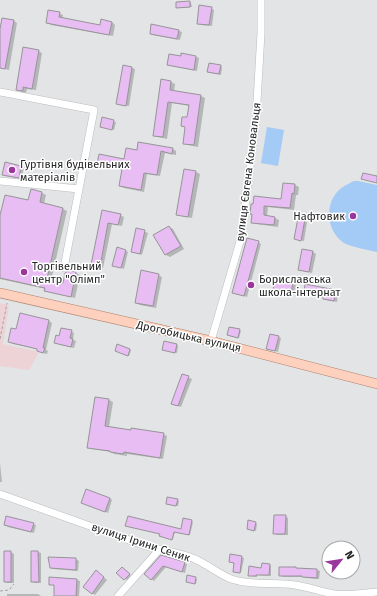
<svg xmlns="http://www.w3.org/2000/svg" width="377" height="596" viewBox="0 0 377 596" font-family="'Fira Sans',sans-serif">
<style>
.commercial{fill:#edd2d6}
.green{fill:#a4caf6}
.shadow{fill:#0003}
.building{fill:#e8bdf4;stroke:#969597}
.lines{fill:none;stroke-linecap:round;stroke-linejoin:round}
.minor-casing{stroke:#bbbdbe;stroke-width:8}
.major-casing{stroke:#b0816c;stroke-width:10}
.path{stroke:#a4a5a6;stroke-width:1;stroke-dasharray:3 2;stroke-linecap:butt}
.minor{stroke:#fff;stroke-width:7}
.major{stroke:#fdd1be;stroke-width:9}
.poi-dot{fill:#9a379d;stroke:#fff;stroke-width:1.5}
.labels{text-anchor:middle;stroke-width:3;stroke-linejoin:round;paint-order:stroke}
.poi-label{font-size:11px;fill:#242525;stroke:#fff;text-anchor:start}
.street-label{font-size:11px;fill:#242525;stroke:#fff}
</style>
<rect width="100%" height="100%" fill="#e2e4e5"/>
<path class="commercial" d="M0,303L9,305L3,344L39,352L29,370L0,366Z"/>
<path class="green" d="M267,127L284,130L278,166L261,163Z
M354,181H358L377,185V252C368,250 351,247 344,243C327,231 324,206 338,191C343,186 348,184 354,181Z"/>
<path class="shadow" d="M190,2L191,3L192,7L179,8L177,7Z
M211,8L214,10L212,26L201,25L198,23Z
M59,13L63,15L62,19L101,26L112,22L115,25L113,36L51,25L47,22Z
M14,21L17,23L9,70L0,68V34Z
M179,31L182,32L180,40L153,35L151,34Z
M38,51L42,53L36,90L27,89L26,93L21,92L17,89Z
M182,54L196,57L199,58L197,71L171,66L169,65L181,57Z
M123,66L132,68L135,69L129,106L120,105L117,103Z
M221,66L222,67L221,75L208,72Z
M171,82L175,84L174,92L201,96L205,98L198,147L188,145L184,143L186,128L182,125L188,119L190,106L172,103L167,139L158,137L154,135Z
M103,119L116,122L114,130L103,127Z
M139,143L173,149L176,151V155L165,153L160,176L147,174L144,192L124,188L120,186L123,170L102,165L99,164L125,160L137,152Z
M5,164L21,167L24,168L21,179L6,176L3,174Z
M196,172L200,174L192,218L181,216L177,214Z
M295,185L299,187L298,195H296L294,210L268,207L267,217L275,218L279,220L278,227L256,224L252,222L253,214L252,205L282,200Z
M32,190L42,193L46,195L44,204L63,209L67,211L51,281L63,284L69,271L76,273L80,275L75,298L49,292L45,290L46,289L0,279V220L29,201Z
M103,211L120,215L124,217L122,226L112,224L103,268L96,266L92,264Z
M299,219L307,222L304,241L295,239Z
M169,227L173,229L184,249L170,257L166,255L155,235Z
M137,229L148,233L142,255L132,251Z
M258,242L261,244L247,297L236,294Z
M125,250L128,252L124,269L113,265Z
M303,250L313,252L316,254L312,273L302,271L299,269Z
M158,275L162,277L156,308L140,305L136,303Z
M276,280L293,283L296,285L294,295L276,291L274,290Z
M306,286L336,291L338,293L337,302L326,300L324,298V296L307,293L305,292Z
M49,321L52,323L46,350L48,351L47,354L42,353L38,351V349L13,344L9,342L17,330Z
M239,330L241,331L239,338L230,336Z
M71,331L74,333L73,340L76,341L74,348L58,344L55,342L60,337Z
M278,337L281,338L278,352L267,349Z
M118,345L131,350L129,356L117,351Z
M177,345L178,346L177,353L165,350Z
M183,375L192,379L181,407L175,405Z
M96,398L109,400L113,402L109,427L131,431L163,434L167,436L163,459L127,454V456L114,454L111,452L92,449L88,447Z
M0,463L2,482H0Z
M110,498L112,500L108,513L82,503Z
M177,500L179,501L178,506L168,504Z
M285,516L288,518V535H277L274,533Z
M184,520L193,522L190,535L175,532L173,539L161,536V534L127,526L182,530Z
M255,523L257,524L256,531L248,529Z
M33,524L36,525L34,533L8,527L5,525Z
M5,552H11L14,554V583H8L5,582Z
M32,552H38L41,553V583H35L32,582Z
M231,555L244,558L241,573L234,571L235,563L230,562Z
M162,556L187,564L185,573L166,567L154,581L151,579Z
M49,558L76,559L79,561L78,571L53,569L51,568Z
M270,565L271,566V576L257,575V577L250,576Z
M124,569L131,575L127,580L118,573Z
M297,569L317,570L320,571L319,579L306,578L304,577H283L280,575Z
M99,573L107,580L95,595L92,593Z
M188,576L197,579L196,584L189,582Z
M50,578L77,580L80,581L79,596H55V586L50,584Z
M7,594H38L41,596H7Z"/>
<path class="building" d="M190,1V7L176,8V2Z
M199,5L212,7L209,25L197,24Z
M48,10L60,12L59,17L100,25L101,19L112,22L109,35L46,23Z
M2,18L14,20L5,69L0,68V29Z
M151,24L179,30L177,39L150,34Z
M23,47L39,50L32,89L23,87V91L16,90Z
M181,53L196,56L194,70L167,65L169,54L181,56Z
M209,63L221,65L219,74L207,72Z
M123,65L132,67L126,106L116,104Z
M161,79L171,81L170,90L201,95L194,145L183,144L185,127L181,126L182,117H187L189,105L168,102L163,137L153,136Z
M102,117L114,120L112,130L100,127Z
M138,142L173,148L172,154L161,151L157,175L144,173L141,190L119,186L122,169L97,164L99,154L124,159L126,148L137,150Z
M5,162L21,166L19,178L2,175Z
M184,169L196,171L188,217L176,215Z
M363,173L377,176V183L361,179Z
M283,183L295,184L294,194L292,193L290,208L264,206V215L275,217L274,225L251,223L252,214H250L251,204H253L254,196L281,199Z
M31,189L42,192L40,202L63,208L47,279L63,283L65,273L69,270L76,272L71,297L44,291L45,288L0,278V215L5,195L28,200Z
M102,210L121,214L118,225L108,223L100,267L91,265Z
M298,218L305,219L301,241L294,239Z
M169,226L181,246L165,255L153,235Z
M136,228L145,230L140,254L131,252Z
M247,238L259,241L244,296L232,293Z
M117,247L126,250L121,268L112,266Z
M302,249L313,251L309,272L298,270Z
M141,270L159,274L153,306L135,303Z
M275,278L293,282L291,294L273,290Z
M305,284L336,290L334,301L323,299V296L304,292Z
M20,313L49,320L43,348H45L43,353L37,351V349L8,342L11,328L16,329Z
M229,327L240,329L238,338L227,335Z
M61,328L72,330L70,338L73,339L71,347L54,343L56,335L59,336Z
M270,334L279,336L275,351L266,349Z
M164,341L177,344L175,353L162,350Z
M117,344L130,349L128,356L115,351Z
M182,374L189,376L178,406L171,404Z
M95,397L109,399L105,426L131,430V428L164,433L160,458L124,452L123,454L110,452V451L87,448Z
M86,489L110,498L105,512L81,503Z
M167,497L178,499L176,506L166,504Z
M274,515H286L285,534H273Z
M6,516L34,523L31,532L4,525Z
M128,516L181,529L183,518L192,520L189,535L174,532L172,540L159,536L160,534L125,526Z
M248,520L256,522L254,531L247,529Z
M4,551H11V582H4Z
M31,551H38L39,582H31Z
M230,554L242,556L240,573L233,572L234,563L229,562Z
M161,555L185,562L182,572L163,566L151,580L144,574Z
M48,557L76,558V570L50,568Z
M262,563L270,564L269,575H256V576H248L249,566L261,568Z
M122,567L130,574L124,580L116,573Z
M279,567H296V568L317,569V578L302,577V576H279Z
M96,570L104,577L92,594L83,587Z
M187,575L196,577L195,584L186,582Z
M49,577L77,579L76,596H54V585H49Z"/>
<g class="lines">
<defs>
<path id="minor" d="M0,92L94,110L79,189L0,181
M64,268L79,189
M211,341L241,238L256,119L261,33V0
M0,494L146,546C163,551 181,552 197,560C208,565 219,574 231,579C252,586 274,582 295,585C309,587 321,592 334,594C348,596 363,593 377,592
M118,596L159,550"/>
<path id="major" d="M0,293L211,341L377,384"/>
</defs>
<use href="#minor" class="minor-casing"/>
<use href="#major" class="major-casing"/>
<path class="path" d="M0,339L7,303
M0,591L9,590L14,584"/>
<use href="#minor" class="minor"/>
<use href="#major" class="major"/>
</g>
<g class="poi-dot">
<circle cx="12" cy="170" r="4"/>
<circle cx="353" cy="216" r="4"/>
<circle cx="24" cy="272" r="4"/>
<circle cx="251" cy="285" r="4"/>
</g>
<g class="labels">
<g class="poi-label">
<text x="20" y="168">Гуртівня будівельних<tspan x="20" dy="13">матеріалів</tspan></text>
<text x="345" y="220" text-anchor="end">Нафтовик</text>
<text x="32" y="270">Торгівельний<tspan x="32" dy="13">центр "Олімп"</tspan></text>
<text x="259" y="283">Бориславська<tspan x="259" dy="13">школа-інтернат</tspan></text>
</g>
<g class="street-label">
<text transform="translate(248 172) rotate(-83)" y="4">вулиця Євгена Коновальця</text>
<text transform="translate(189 336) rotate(13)" y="4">Дрогобицька вулиця</text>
<text transform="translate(141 542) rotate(18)" y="4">вулиця Ірини Сеник</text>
</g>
</g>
<g transform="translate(341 560) rotate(60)"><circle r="19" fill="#ffffff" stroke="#a7a8a8"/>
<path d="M0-3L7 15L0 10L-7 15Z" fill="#9a379d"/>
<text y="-6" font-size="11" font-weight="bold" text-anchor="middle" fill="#242525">N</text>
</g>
</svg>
